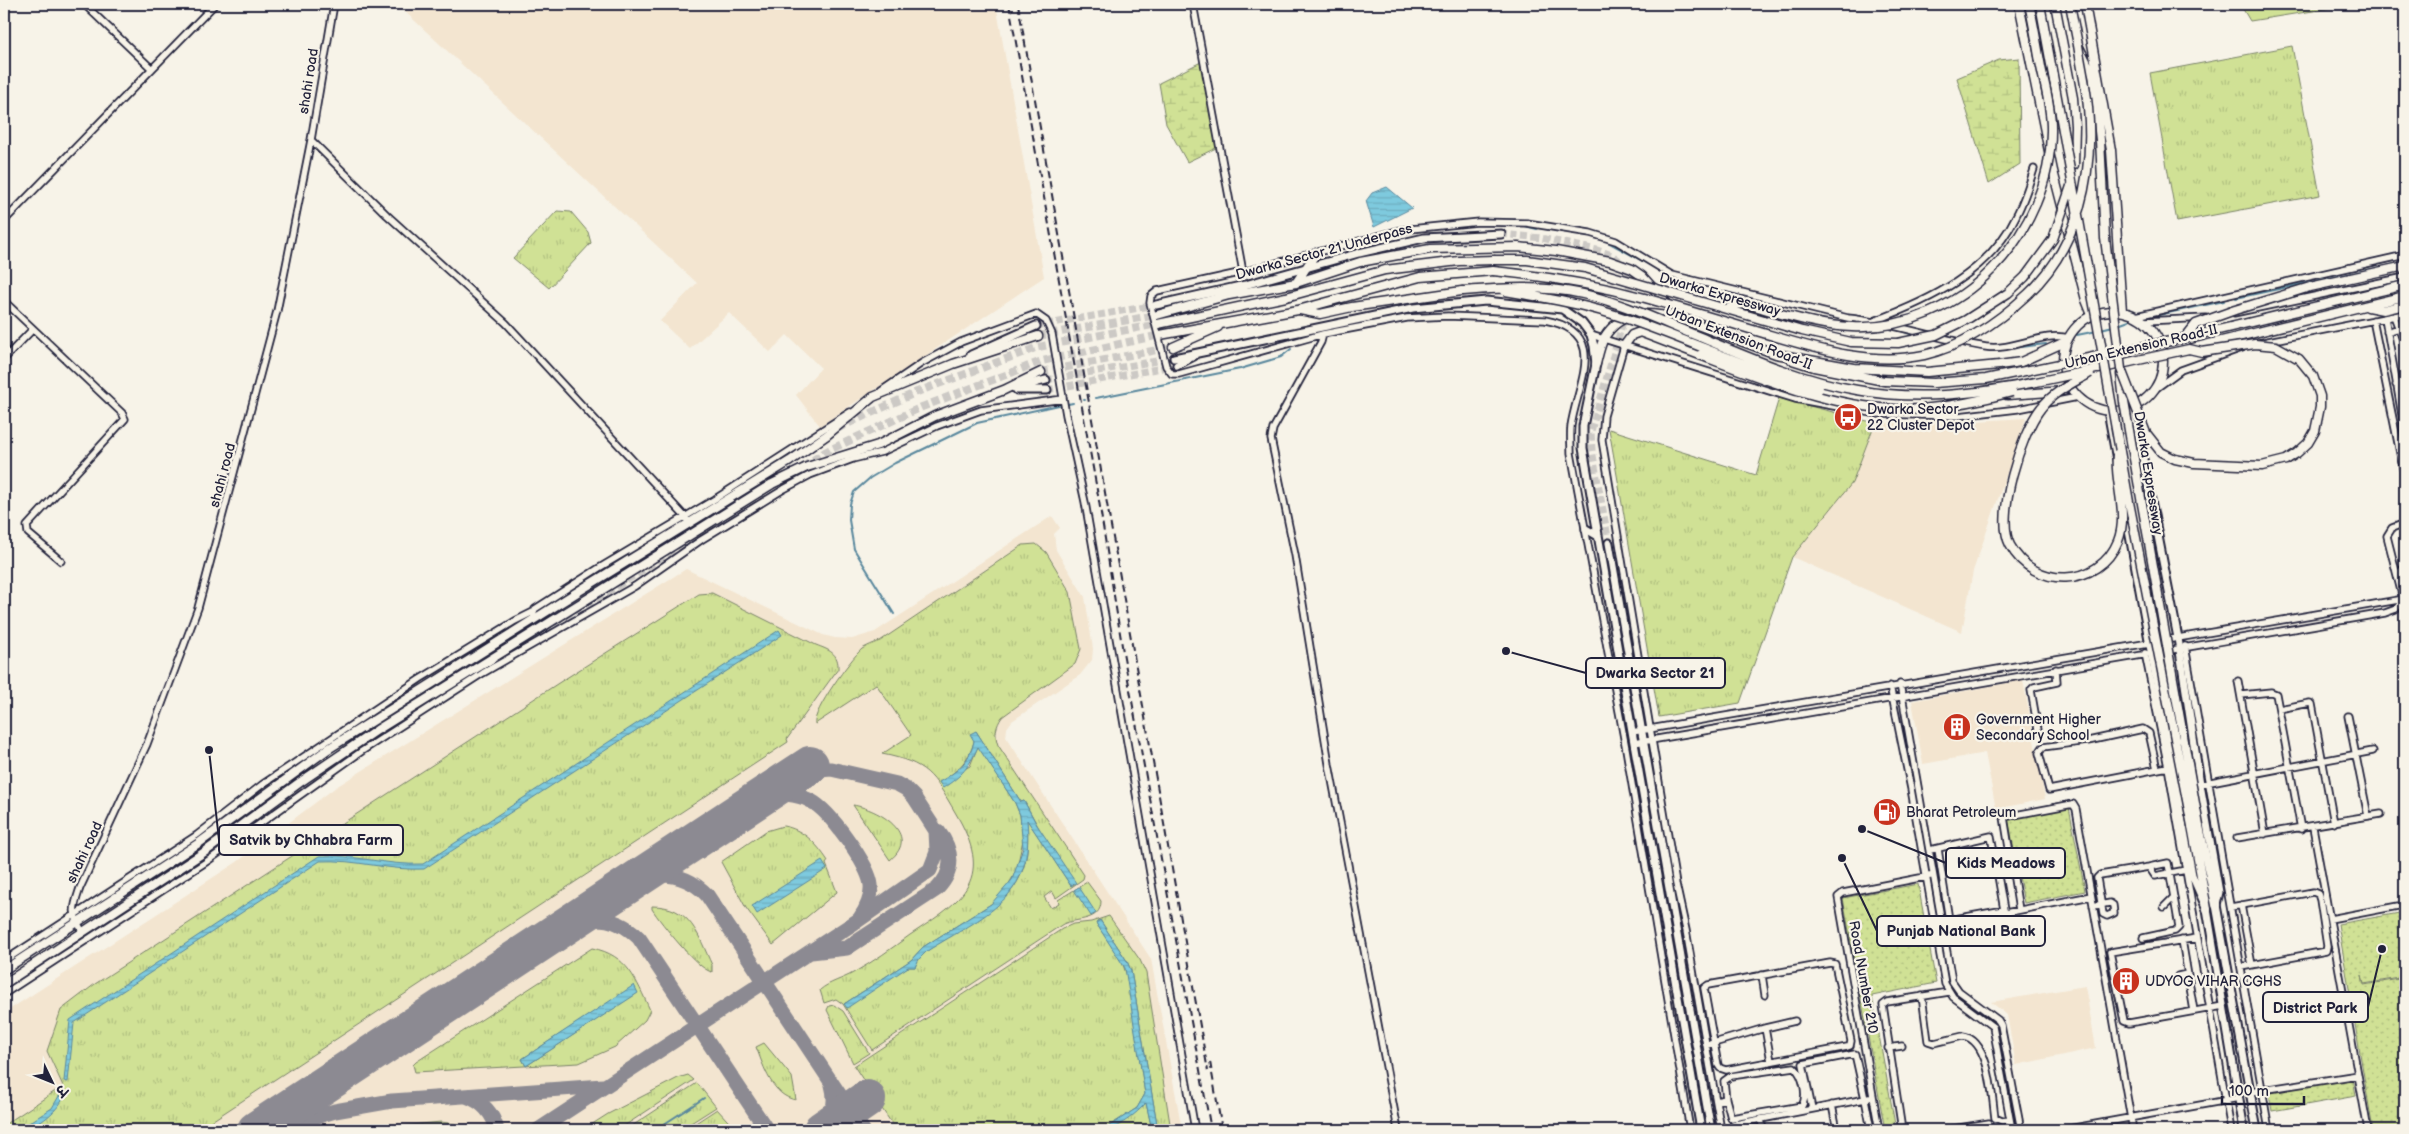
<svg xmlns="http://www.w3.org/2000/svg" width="2409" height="1134" viewBox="0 0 2409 1134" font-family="'Balsamiq Sans','Playpen Sans Deva',sans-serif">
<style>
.built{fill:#f3e5d0}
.grass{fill:url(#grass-tufts);stroke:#798268;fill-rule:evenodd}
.wetland{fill:url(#wetland-marsh);stroke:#798268}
.park{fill:url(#park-dots);stroke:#798268}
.water{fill:url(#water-rules);stroke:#59879d}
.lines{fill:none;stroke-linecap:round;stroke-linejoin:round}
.stream{stroke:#59879d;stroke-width:2}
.taxiway{stroke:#8c8a92;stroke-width:15}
.runway{stroke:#8c8a92;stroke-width:38}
.major-tunnel{stroke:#ccc9c5;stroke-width:7;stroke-dasharray:7 3.5;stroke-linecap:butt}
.highway-tunnel{stroke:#ccc9c5;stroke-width:8;stroke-dasharray:8 4;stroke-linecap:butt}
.minor-casing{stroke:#22223b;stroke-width:9}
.major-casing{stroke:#22223b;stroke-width:11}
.highway-casing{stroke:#22223b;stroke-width:11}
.minor{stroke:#f7f3e8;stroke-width:5.5}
.major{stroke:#f7f3e8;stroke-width:7}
.highway{stroke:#f7f3e8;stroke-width:8}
.rail{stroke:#22223b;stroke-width:2;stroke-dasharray:8 4;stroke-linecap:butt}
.highway-bridge-casing{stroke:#22223b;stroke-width:11;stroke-linecap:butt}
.highway-bridge{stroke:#f7f3e8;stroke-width:8}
.labels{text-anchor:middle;stroke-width:4.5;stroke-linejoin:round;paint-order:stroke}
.street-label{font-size:14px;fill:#22223b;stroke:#f7f3e8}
.poi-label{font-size:14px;fill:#22223b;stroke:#f7f3e8;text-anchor:start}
.leader{fill:none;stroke:#22223b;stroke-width:2}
.callout-dot{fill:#22223b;stroke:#f7f3e8;stroke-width:2}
.callout{fill:#f7f3e8;stroke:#22223b;stroke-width:2}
.callout-label{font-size:15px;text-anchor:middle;font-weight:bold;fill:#22223b}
</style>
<defs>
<pattern id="grass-tufts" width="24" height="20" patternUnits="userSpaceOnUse" patternTransform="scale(1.25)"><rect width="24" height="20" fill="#d0e195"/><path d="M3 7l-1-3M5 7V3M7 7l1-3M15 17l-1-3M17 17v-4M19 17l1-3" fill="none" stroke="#b2c181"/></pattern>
<pattern id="wetland-marsh" width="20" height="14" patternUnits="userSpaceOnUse" patternTransform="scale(1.25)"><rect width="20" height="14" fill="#d0e195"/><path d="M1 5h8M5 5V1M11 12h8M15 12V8" fill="none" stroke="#b2c181"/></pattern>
<pattern id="park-dots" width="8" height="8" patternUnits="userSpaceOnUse" patternTransform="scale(1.25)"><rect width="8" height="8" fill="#d0e195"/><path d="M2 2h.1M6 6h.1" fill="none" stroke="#b2c181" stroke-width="1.8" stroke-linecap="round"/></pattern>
<pattern id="water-rules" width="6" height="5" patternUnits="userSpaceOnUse" patternTransform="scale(1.25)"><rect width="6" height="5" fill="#7ecade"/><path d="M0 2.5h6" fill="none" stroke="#6dadbf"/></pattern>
</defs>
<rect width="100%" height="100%" fill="#f7f3e8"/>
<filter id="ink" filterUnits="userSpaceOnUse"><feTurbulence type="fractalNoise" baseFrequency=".02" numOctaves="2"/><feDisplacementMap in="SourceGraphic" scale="10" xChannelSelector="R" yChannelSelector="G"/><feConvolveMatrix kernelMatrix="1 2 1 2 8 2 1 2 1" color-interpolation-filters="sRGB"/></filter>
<g filter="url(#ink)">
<path class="built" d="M404,4H996L1044,277L820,426L796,395L821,368L787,335L770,352L729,313L690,349L660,321L697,283L401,8Z
M2026,418L1973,571L1962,632L1792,557L1852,483L1875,423H1944Z
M1052,516L1060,528L1054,534L1056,550L1085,597L1093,649L1092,660L1080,675L1012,721L1007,728L1006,737L1151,959L1182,1130H4V1013L237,862L336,787L686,569L823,635L835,638L852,639L875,632Z
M2023,680L2045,799L1996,809L1985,753L1923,764L1912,701Z
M2085,986L2096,1048L2016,1065L2007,1015L1991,1002Z"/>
<path class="grass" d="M2240,4H2357L2250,21Z
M2292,46L2320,195L2177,222L2150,73Z
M557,211L571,212L588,232L591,243L549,288L513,258Z
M1779,398L1875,423L1852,483L1792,557L1740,703L1659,717L1609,429L1756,475Z
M1036,544L1046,552L1070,592L1081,649L1075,664L1002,717C996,726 994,734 998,745L1084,875L1083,879L1056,898L1052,891L1044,897L1051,908L1059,903L1058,900L1087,882L1101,901C1101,922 1077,918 1063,924L872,1050L843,1004L836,999L824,1003L820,990C829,982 843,979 853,973C873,962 892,948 910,935C965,899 995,879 955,812C933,774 927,763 882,754L911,735L876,684L815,724C812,712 851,658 862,649C867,646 874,643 880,641L1023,545ZM976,731L1021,802L1024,801L1071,886L1026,818C1036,889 998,907 946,939C933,947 920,953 915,967H908L844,1004L911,960L923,947L991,904L1003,893L1016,872L1023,840L1020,815L1015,803L978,746L970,766L940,782C961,769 973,756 976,731Z
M712,593L816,645C829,650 839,653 838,669L787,739L788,742L198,1130H4V1125L63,1086L47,1051L61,1010L95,984L560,682L699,594Z
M853,805C878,809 922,834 890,860Z
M783,826C803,829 817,844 828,861L826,864L837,892L773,945L746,908L721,862L766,831Z
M652,906C691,906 698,935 712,965V972C698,970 661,923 652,909Z
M1109,916L1140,960L1146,973L1171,1130H1158L1131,971L1127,961L1100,920L1096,923L1122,962L1127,976L1145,1094L1137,1108L1103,1130H896L854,1066L1062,929L1073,924L1091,922Z
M592,948C628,955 636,980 650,1010L645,1020L615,1047L579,1063L415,1072L413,1065L416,1062ZM634,986L637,993L526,1066L522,1059Z
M834,1005L843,1011L869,1053L853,1063L827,1010L829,1006Z
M764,1043L792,1077L796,1100C772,1096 764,1067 756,1047Z
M688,1075L694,1080L618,1130H583L608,1114L678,1078Z
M697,1083L716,1107L680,1130H626Z
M1146,1102L1152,1130H1110L1139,1110Z
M717,1109L736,1130H685Z
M441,1122L455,1124L461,1130H426L422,1125L413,1130H360Z"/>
<path class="wetland" d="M2019,58L2020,164L1989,184L1957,78L1999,60Z
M1203,61L1218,147L1187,162L1166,124L1159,83Z"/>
<path class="park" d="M2069,807L2085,891L2024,903L2008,818Z
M1918,884L1936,983L1872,996L1896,1130H1885L1843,898Z
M2405,912V977L2364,984L2362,975L2364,985L2405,978V1130H2373L2338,924Z
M2353,1078L2356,1096L2272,1111L2269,1093Z"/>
<path class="water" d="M1387,187L1412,208L1374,227L1366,201L1372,193Z
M779,630L782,635L424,869C389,871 355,859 320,861L74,1023L68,1082L64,1081L70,1020L319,856C354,854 388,866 423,864Z
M976,731L1021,802L1024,801L1037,825L1076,883L1071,886L1027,820C1035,899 985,915 927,951L919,959L915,967H908L847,1008L844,1004L911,960L923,947L991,904L1012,880L1023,848L1020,815L1015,803L978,747C968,768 963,775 943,788L939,782C957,772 970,762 974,741L970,734Z
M822,861L827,869L757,914L752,906Z
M1079,887L1096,913L1091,916L1074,890Z
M1100,920L1127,961L1131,971L1158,1130H1152L1146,1103C1137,1113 1117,1130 1103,1130L1137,1108L1145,1094L1125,968L1096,923Z
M634,985L638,993L526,1066L522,1059Z
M59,1096L64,1097C57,1112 35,1130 18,1130L52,1108Z"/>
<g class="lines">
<path class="stream" d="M1525,226L1537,229
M1608,242L1652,266
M1674,278L1825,315
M2236,298L2405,262
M2149,317L2224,301
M2118,325L2129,321
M2101,329L2113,326
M1898,330L1917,336
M2077,335L2097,331
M1993,350L2046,344
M1096,398L1240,369L1281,357L1291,349
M1084,400H1085
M1068,404L1073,403
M894,614L854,549L849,520L850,504L854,492L870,478L895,463L977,423L1059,405
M655,1130L704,1098"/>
<path class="taxiway" d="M762,796C780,793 795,793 811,801C830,811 869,865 871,885C872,898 867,908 860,918
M636,879C663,871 687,874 707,895L863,1130
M571,923C597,915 619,918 639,938L767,1130
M811,952L847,948L937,889C955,871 953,850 938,831
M466,1096C483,1102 493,1113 497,1130
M272,1130L335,1111L392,1101L603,1086
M538,1130L857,921L930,870L937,852L936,831L914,797L906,789L897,784L831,769L799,772
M820,1130C833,1117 837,1103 832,1085
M826,1130L842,1127L854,1130"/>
<path class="runway" d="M256,1130L810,765
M822,1130L867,1099"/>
<path class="major-tunnel" d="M1501,234L1541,238L1597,250L1612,255L1624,264L1629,279L1630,298L1591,431L1592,450L1609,543
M1036,326L1156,305
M1046,380L1174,358
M1047,390L1177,365"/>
<path class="highway-tunnel" d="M1038,336L1157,315
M1041,372L1173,347
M838,428L917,392L1038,347L1158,324
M803,467L825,452L922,407L1042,361L1160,335
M765,472L823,435
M484,670L764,493
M384,706L643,547
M147,873L318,750
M4,989L224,846L300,788L460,685"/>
<defs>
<path id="minor" d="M84,4L152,69
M1193,4L1243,272
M311,140L387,215L506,323L688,520
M4,221L215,4
M4,301L122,413L125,419L27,526L28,533L61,561
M2234,313L2405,277
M2136,316L2405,255
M2394,316L2405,345
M2385,318L2405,432
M2373,320L2405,478
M1874,321C1929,301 1990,272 2016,216C2024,201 2029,185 2034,169
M2145,321L2206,318
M2387,332L2405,326
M1323,334L1321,342L1273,429L1271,439L1295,555L1329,764L1398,1130
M1591,335L1795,399L1877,414L1958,416L2018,409L2078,397
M2258,343L2405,314
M1624,346L1604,416L1602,440L1676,884L1686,930L1721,1130
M4,359L33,329
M2396,385L2405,383
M2155,389L2181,370L2242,348
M881,391L922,363L961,342L1036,314L1046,321L1052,334L1066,415L1085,502L1195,1130
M2405,523L2392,528L2387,536L2405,607
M2398,574L2405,567
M536,618L533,614L535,609L599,568L715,499L850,412
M2185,646L2269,1130
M2145,653L2168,767L2231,1130
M2238,681L2265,834
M1900,684L1952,981L1959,991L1998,1020L2001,1025L2021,1130
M1890,686L1911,789L1945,984L1953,997L1993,1027L2012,1130
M2241,695L2271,692L2276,694L2301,829
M2279,709L2310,703L2312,704L2334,823
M2348,716L2368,816
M2038,730L2031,690L2034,687L2057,682L2056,669
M1632,732L2404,599
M1634,743L2385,613L2396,609L2404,599
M2157,769L2149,733L2143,729L2088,741L2043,747L2039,753L2049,790L2168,767
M2200,784L2373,751
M2313,827L2368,1130
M2237,838L2381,814
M1930,850L1991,836L2004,910L1949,920L1938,849
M2241,905L2252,965
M2093,906C2099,905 2104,904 2110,903L2113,905L2114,913L2107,916L2103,914L2097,878L2100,875L2149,867L2155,876L2186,870
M2164,907L2174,897
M2231,907L2313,892L2318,894L2320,900L2327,946L2326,951L2241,967
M2019,910L2004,817L2073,804L2076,809L2133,1130
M2000,914L2091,896
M2330,919L2398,906
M82,931C71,911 73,909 80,888L147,744L198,608L277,311L311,140L334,4
M2143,938L2175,931L2179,927L2168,863L2149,867
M2197,938L2110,952L2124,1021L2129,1023L2223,1006
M2182,940L2194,1011
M4,961L197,835L263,784L420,679L515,621L533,612
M1762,975L1765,995
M2178,976L2187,974
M4,994L206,862L362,751L483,673L635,586L701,540L784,489L810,475L853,459L882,452L937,426L981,410L1063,399
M1922,996L1928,1041L1934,1043L1963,1036C1990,1040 1992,1097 1995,1118L2002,1121L2010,1120
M1765,1028L1795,1021
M1707,1045L1714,1043L1718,1065L1720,1068L1726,1070L1847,1047L1850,1046L1851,1041L1835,964L1830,963L1708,985L1704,988L1714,1043L1765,1028L1771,1061
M1888,1048L1902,1046
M2250,1092L2358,1075
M1716,1101L1726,1099L1724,1081L1731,1076L1794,1067C1803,1075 1808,1095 1802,1106L1731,1118L1726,1099
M1832,1105L1837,1130
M1812,1109L1803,1064L1855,1054L1865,1099L1869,1098
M1761,1119L1763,1130
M1690,1130L1626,749L1571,453C1571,444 1570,435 1571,426C1577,384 1611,332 1545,320L1448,316L1407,318L1323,334L1179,374H1172L1166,366L1150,303L1151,296L1157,291L1243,272L1401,230L1478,222L1527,223L1590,233L1616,241L1672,275L1848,318C1895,323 1940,340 1986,347C2014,351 2042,331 2069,338
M1731,1130L1733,1125L1736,1124L1865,1099L1871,1130
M1879,1130L1838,897L1843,893L1930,876
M1902,1130L1883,1005L1887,1002L1949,992
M1947,1130L1989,1123
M2063,1130L2239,1098"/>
<path id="major" d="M1156,305L1245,285L1359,253L1424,238L1501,234
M971,355L1036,326
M1174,358L1413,308L1486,301L1562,309L1582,323L1591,335L1594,346L1596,364L1583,426V448L1701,1130
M1177,365L1194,356
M1014,388L1046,380
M1017,390H1047
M2133,408L2178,638L2200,784L2219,892L2216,905L2257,1130
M2108,411L2117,460
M2124,503L2192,875L2207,909L2244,1130
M1586,529L1598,536
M1609,543L1711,1130"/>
<path id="highway" d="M2019,4L2053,171L2086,300L2092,315
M2040,4L2062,125
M2055,4L2073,98L2075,126L2074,165
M2070,4L2078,45L2093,75L2100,140L2105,238
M2085,4L2111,150L2122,311
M1296,283L1316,253
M2368,307L2383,310L2405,305
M1300,310L1320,314L1352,307L1462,291
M2063 361a50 50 0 1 1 100 0a50 50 0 1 1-100 0Z
M1157,315L1229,295L1296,283L1360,262L1430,249L1518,247L1556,251L1610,261L1632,269L1642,276L1681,319L1776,354L1854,368L1927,372L1999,365L2021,362L2067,341
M1158,324L1286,297L1385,270L1459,261L1494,260
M1160,335L1298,310L1420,277L1493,271
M1624,346L1632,335L1640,332L1700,355
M1173,347L1218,327
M2189,349L2405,296
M1792,360L1814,367L1884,381
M1596,364C1598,356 1600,346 1604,338C1622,308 1651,312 1680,319
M2099,369L2143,359
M2121,374L2124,402
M1819,389C1866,399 1913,406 1961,401
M2007,395L2063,391
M2192,826L2207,909
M2199,826L2216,905
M4,970L199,843L328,749L579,591L790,461L827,435L873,397L953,364L1038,336
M4,984L206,851L299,783L377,730L772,484L807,467L878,445L935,416L1004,390L1041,372"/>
</defs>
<use href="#minor" class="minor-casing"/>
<use href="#major" class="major-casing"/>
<use href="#highway" class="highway-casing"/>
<use href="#minor" class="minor"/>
<use href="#major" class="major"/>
<use href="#highway" class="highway"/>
<path class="rail" d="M1009,4L1099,501L1123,652L1211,1130
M1018,4L1208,1071
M1210,1062L1222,1130"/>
<defs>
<path id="highway-bridge" d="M2062,125L2129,502L2192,826
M2105,238L2121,369L2146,433L2161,452L2175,459L2194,463L2262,466L2286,460L2297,453L2308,443L2315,431L2320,407V396L2313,376L2299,359L2276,346L2255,344L2202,352L2189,349L2143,359
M1494,260H1527L1585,268L1802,331L1851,342L1898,343L1936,335L1966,320L2008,293L2025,277L2053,239L2071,186
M1493,271C1545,276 1594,284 1645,298C1681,308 1717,319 1753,330C1808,346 1866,367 1924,355C1964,346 1999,321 2028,294C2079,246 2094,175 2088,107C2086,86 2081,65 2078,45
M1462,291C1503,288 1542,285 1583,294C1623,303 1662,322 1700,337C1750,358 1803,381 1857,390C1938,405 2018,387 2096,369
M1505,291C1541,297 1577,303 1612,314C1682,336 1748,370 1819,389
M1726,309C1732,307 1739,303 1745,304C1754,305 1764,309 1774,312C1800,319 1825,326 1852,327C1960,332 2053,233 2051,127C2051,106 2045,87 2041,67C2037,46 2034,25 2029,4
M2185,338L2196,324L2235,310L2310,287L2405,266
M1700,355C1768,381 1848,414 1922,409C1952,406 1983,400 2012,392
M2090,373C2073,383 2053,392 2041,408C2021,433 1995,516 2010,545C2034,590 2099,588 2118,541C2129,513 2114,482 2117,454
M1884,381L1934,383L1986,379L2185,338L2405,285
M2124,402L2199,826"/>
</defs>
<use href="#highway-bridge" class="highway-bridge-casing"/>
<use href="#highway-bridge" class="highway-bridge"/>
</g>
</g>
<defs>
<symbol id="bus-disc" viewBox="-11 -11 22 22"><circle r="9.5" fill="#c8321e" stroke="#f7f3e8"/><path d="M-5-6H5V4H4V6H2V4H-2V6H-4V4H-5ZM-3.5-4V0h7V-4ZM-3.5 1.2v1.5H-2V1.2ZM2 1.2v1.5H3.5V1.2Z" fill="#fff"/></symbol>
<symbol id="building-disc" viewBox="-11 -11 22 22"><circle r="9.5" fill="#c8321e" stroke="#f7f3e8"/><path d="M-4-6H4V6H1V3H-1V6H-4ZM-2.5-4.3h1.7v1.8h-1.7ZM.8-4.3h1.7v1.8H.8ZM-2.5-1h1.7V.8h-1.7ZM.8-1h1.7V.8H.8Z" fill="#fff"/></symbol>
<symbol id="fuel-disc" viewBox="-11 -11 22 22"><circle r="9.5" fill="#c8321e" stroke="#f7f3e8"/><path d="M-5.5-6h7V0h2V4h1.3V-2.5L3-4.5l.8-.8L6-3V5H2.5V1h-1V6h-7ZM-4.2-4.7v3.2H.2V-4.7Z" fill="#fff"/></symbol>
</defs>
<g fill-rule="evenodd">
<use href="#bus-disc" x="1832" y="401" width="32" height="32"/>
<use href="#building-disc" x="1941" y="711" width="32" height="32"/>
<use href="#fuel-disc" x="1871" y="796" width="32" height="32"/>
<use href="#building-disc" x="2110" y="965" width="32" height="32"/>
</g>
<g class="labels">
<g class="street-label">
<text transform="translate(308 81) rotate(-81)" y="5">shahi road</text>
<text transform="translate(1324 251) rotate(-15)" y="5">Dwarka Sector 21 Underpass</text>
<text transform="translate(1720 294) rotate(16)" y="5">Dwarka Expressway</text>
<text transform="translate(1739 337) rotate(21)" y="5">Urban Extension Road-II</text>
<text transform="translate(2141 346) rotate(-13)" y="5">Urban Extension Road-II</text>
<text transform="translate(2149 473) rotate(81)" y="5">Dwarka Expressway</text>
<text transform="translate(222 475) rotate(-75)" y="5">shahi road</text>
<text transform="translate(84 852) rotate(-65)" y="5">shahi road</text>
<text transform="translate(1864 977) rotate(80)" y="5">Road Number 210</text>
</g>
<g class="poi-label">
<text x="1867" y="414">Dwarka Sector<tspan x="1867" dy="16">22 Cluster Depot</tspan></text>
<text x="1976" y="724">Government Higher<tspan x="1976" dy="16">Secondary School</tspan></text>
<text x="1906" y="817">Bharat Petroleum</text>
<text x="2145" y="986">UDYOG VIHAR CGHS</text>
</g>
</g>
<path class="leader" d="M1506 651L1586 673M209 750L219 840M1862 829L1946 863M1842 858L1877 931M2382 949L2368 1007"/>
<g class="callout-dot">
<circle cx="1506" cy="651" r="5"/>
<circle cx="209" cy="750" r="5"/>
<circle cx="1862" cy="829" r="5"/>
<circle cx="1842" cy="858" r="5"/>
<circle cx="2382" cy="949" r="5"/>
</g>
<g class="callout">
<rect x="1586" y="658" width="139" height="30" rx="5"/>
<rect x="219" y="825" width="184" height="30" rx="5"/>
<rect x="1946" y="848" width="119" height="30" rx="5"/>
<rect x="1877" y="916" width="168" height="30" rx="5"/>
<rect x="2263" y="992" width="105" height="30" rx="5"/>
</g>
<g class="callout-label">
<text x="1655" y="678">Dwarka Sector 21</text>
<text x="311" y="845">Satvik by Chhabra Farm</text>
<text x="2006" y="868">Kids Meadows</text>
<text x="1961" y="936">Punjab National Bank</text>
<text x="2315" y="1013">District Park</text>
</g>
<rect width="2409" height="1134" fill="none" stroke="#f7f3e8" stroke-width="20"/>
<rect x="10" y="10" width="2389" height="1114" fill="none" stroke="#22223b" stroke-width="2" filter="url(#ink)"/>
<g transform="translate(52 1082) rotate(133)" stroke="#f7f3e8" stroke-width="4" paint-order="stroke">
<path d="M0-4L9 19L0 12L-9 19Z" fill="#22223b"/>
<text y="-8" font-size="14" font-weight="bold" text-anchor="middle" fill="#22223b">उ</text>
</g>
<path d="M2222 1096v8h82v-8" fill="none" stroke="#22223b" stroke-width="2.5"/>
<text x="2229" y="1096" font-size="15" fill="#22223b" stroke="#f7f3e8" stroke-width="4" paint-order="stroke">100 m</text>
</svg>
